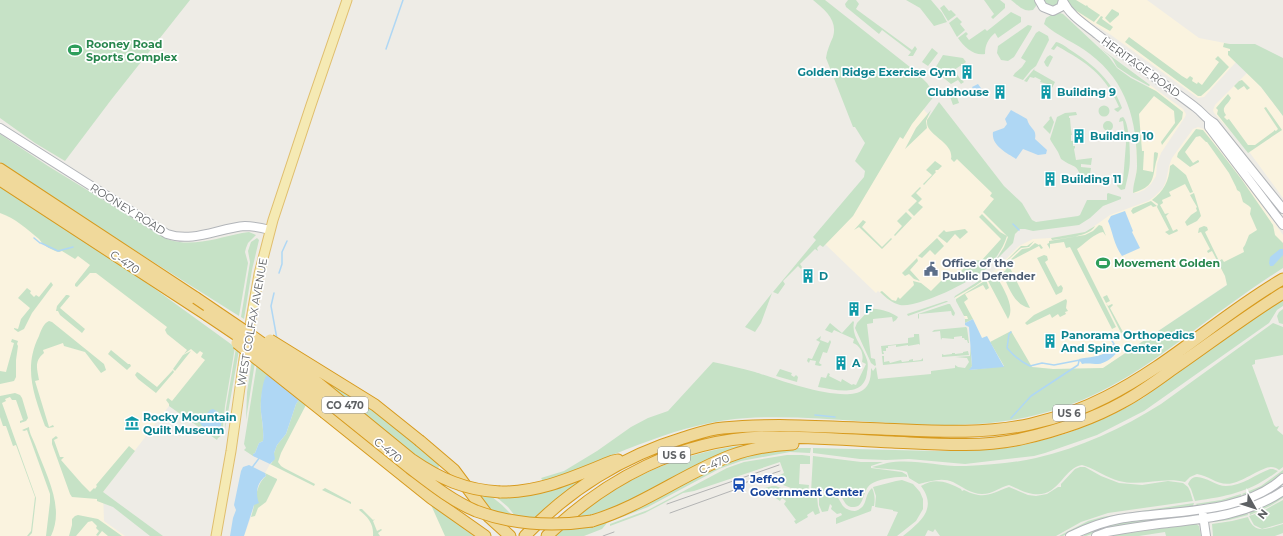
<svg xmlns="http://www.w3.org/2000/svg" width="1283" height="536" viewBox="0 0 1283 536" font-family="Montserrat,sans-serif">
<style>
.commercial{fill:#faf3df}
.green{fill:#c6e2c6}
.water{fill:#afd7f4}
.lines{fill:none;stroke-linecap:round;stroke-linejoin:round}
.stream{stroke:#afd7f4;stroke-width:1.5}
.secondary-casing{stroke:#b2b5b9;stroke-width:10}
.primary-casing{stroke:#e0be6d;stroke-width:11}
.highway-casing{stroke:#d79a1d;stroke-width:13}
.secondary{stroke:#fff;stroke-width:8}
.primary{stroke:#f5eab4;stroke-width:9}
.highway{stroke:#f0d99b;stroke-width:11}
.tram{stroke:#b3b4b4;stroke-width:1}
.highway-bridge-casing{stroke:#d79a1d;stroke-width:13;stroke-linecap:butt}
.highway-bridge{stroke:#f0d99b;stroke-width:11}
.labels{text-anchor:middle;stroke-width:3.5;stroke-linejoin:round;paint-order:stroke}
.shield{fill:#fff;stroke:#8e9092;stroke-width:1}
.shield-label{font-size:10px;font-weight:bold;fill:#5e6164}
.leisure-label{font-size:11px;font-weight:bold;fill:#27864d;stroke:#fff;text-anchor:start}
.street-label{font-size:11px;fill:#5e6164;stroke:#fff}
.culture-label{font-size:11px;font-weight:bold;fill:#0d838f;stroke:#fff;text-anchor:start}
.service-label{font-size:11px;font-weight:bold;fill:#4e5e75;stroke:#fff;text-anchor:start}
.transit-label{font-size:11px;font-weight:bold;fill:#164399;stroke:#fff;text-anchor:start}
</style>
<rect width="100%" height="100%" fill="#eeece6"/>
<path class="commercial" d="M1065,0H1147L1199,38L1230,44H1247L1236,62L1204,97L1198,98L1111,35L1072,11Z
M1247,73L1261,87L1283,116V198L1250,153L1214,113L1213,110L1215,105Z
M1150,85L1183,109L1186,114L1185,117L1161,153L1157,164L1156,176L1151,184L1144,190L1137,193H1133L1137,167L1136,142L1132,113Z
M919,104L1022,223L1009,244L992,260L908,304L890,301L878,291L876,293L825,244Z
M1198,127L1204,129L1244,180L1283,235V243L1256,265L1103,368L1052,369L998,363L978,346L955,297L991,274L1019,246L1033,239L1051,238L1086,232L1110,215L1148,201L1154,197L1163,188L1166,181L1169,166L1172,158L1193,129Z
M0,203L77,254L210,356L169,406L103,492L104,521L125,536H0Z
M300,398L432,504L458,536H244L266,476L265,473L270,464L272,463Z"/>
<path class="green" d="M0,0H190L111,100L65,161L35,143L0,118Z
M813,0H825L915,71L927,83L935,95L912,124L903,139L900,137L853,216L823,247L820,245L817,248L818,251L815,249L800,264L802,267L801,269L798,266L783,281L785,284L778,294L773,292L816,240L813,237L864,177L865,171L855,161L865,143L855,127H853L826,58C827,50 830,44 833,37C838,20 825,10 813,0Z
M848,0H856L859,4L856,9L912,50L915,46L917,49L913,56H908L911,52L882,30L879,34L846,7L845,4Z
M906,0H931L942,13L947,22L934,26L920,8Z
M984,0H1000L1005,4V8L993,19L991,17L994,14Z
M1011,0H1036V6L1033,10C1023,12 1020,7 1011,0Z
M1043,0H1059V4L1053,7L1047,5Z
M1067,0H1076L1086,6L1087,5L1088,7L1100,15L1094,22L1072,8Z
M944,5L949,11L951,10L956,15L948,21L940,8Z
M1112,9L1119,13V15L1110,23L1105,18Z
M1011,12L1021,17V22L998,38L995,33C988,39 985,45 985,54C974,56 964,47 958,38L966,32L968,34L966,36L969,40L985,29L987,31Z
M1060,13L1063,14L1109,57L1117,68L1131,78L1156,91L1183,112L1182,119L1162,145L1161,142L1175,123L1174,111L1154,96L1139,114L1142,151H1144L1143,170L1153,172L1154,153L1155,152L1158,153C1158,156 1157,159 1156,162C1152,181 1154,186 1133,193C1133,183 1137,175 1137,166C1137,121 1127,82 1090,54C1076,43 1057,36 1044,24L1046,18L1051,15Z
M1101,16L1103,17L1102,19L1113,27L1110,31L1096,23Z
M957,17L962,22L960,24L965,30L957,37L949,23Z
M1028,25L1032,26L1031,29L1014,57L1008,61L1001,60L997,53L998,46Z
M1039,31L1048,36L1049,40L1036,66L1031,70L1023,80L1013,76L1015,73L1022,67L1026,61L1021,58L1036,33Z
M1129,37L1182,76L1187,79L1190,76L1193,78L1192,81L1197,84L1198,82L1202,85L1219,62L1215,59L1218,56L1229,67L1209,89L1201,96H1198L1125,42Z
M1056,42C1062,43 1067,48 1072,51C1094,65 1113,82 1122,108L1118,112L1116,111L1114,109L1119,107C1105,74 1087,63 1057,46L1054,50L1051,49Z
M1224,43L1230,44H1255L1283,58V116L1261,87L1228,55V51H1230V49L1223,47Z
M932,48L938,53L928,66L922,62Z
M1100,48L1150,85L1149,86L1132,77L1117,67L1112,58Z
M943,55L963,58L966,62L954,70L961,80H962L964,82L961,84L958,80L951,84L934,70Z
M1050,55L1053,57L1048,67L1046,66L1044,62L1047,57Z
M1035,68L1034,70L1055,82L1052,88L1050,87L1051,85L1040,82L1041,80L1035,77L1034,78L1030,77L1027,82L1024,81Z
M1242,80L1250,88L1247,90L1244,86L1238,90L1234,86L1239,81Z
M955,91L959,103L953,105L949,94Z
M1228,94L1231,98C1228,105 1220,107 1226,115L1224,117L1227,120L1229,119L1248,145H1255L1274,131V130L1276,131L1278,129L1264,108L1266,107L1282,130L1248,153L1217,114L1218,110L1216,108Z
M939,102L1004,186L1022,203L1032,220L1036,222L1078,216L1080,215L1087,200H1107V194L1108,193L1121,197V199L1103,206L1090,218L1079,225L1033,231L1025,229H1020L1015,234L1013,243L996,260L1004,247L1008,237L983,212L994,199L990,196L992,193L957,159L954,162L951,159C954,145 934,138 928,127C927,125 927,123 927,120Z
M1098.5 111a5.5 5.5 0 1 1 11 0a5.5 5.5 0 1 1-11 0Z
M931,110L926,121L927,128L905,149L916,128Z
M1076,112L1077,115L1069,116V118H1070L1071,130L1072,135H1071V141H1073V146H1075V148L1074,149L1076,160L1092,158L1091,165L1081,164V167L1091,168L1089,181L1082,183C1077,161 1076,170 1061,159L1058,152L1051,141L1050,139L1057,117L1065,113Z
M1051,116L1054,122L1050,134L1043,127L1050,119L1049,118Z
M1123,117C1130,123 1131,161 1129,170C1128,177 1126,183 1125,189L1121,190L1117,186L1118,183L1123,181L1126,143L1123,121L1119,122L1120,118Z
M1103 126a5 5 0 1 1 10 0a5 5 0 1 1-10 0Z
M1196,129L1203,130L1219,150L1242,180L1273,225L1275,235L1283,243V268C1253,287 1225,308 1196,329C1152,362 1108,394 1054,410C953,442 850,412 747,418C680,422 619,454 557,477L543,481L541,478L564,471L597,451L631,427L648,418L668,411L713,362C727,365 741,368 755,372C777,379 843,404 863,390C870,385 871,377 871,368L873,371L876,367L878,379L931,374V371L955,368V365L958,367L965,368L969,362L967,358L955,357L970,356V345L972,366L970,370L1004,366L990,342L1011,331L1032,367L1053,369L1103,368L1227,285L1225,276L1212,251L1208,253L1207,251L1210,249L1201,232L1198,233L1199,228L1204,226L1207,227L1208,230L1205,232L1219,261L1222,259L1224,262L1244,252L1243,248L1245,245L1249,235L1257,230L1250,214L1251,208L1249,206L1243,202L1240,192L1237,190L1236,187L1229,173L1207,142H1206L1200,136L1196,137L1185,152L1193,163L1198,160L1199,161V162L1190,167L1177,157L1178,153Z
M0,134L48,166L167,239C192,248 217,238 242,233L249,232L256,235L248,243L246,248L245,252L248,263L239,316L47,195L0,162Z
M935,161L942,166L938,170H936L935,171L936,172L924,185L923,184L932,175L926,170Z
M1173,164L1186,175L1193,192L1190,193L1185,184L1169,192L1171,196L1162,200L1163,203L1160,205L1165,214L1169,213L1166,216L1173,231L1177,229L1178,231L1169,235L1165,232L1169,230L1157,207L1158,204L1152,200C1164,191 1169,181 1170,166Z
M1101 180a5 5 0 1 1 10 0a5 5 0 1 1-10 0Z
M0,186L133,273L235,347L225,406L222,435L218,438L217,440L169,406V404L166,400L168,398L172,401L205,360L201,357L203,353L200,351L197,354L191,349L184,354L187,350L167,334L165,330L167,327L96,273H90L77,287L75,286V284L90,265L78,256L75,259L62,251L59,252C51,250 44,246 39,239C27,229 15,218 0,213Z
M920,187L921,188L916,193L922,199L918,203L923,207L914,216L908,210L917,201L911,196Z
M1194,193L1201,216L1197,221L1187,226L1185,222L1191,215L1197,211L1196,208L1197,207L1190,195Z
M1151,201L1157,206L1153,207L1151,205L1133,214L1131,211L1133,208Z
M906,212L912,218L895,236L894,235L902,226L897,221Z
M982,214L1000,232L1007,236C1004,246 998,255 992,263C980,278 920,308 900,305C892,303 886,298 880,292L882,291L892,300L896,301L898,297L900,299L914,285L913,281L921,283L931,291L948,274L956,276L971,261L982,260L1001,239L979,217Z
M863,220L866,222L862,227L882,247L891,238L892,239L882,249L859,227L854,230Z
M1099,225L1102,226L1106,236L1103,232C1095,233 1084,244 1077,249L1116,327L1112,329L1070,247L1066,248L1064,242L1050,244V249L1047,244L1049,243V241L1085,235L1093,231Z
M1095,226C1089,237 1064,238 1052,240L1051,238L1085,232Z
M965,229L968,232L960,239L955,234L947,243L938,236L944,230L946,232Z
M257,238L259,240L252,270L244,319L241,317L250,262L248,251L251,242Z
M937,238L944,246L935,255L930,250L922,258L918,256Z
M1034,241L1029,247L1021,248L1000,267L1021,246H1027Z
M1035,243L1039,245L1040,244L1043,248L1041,249L1039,246L1012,260L1013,263L1009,266L1030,308C1014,306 1008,285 1002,273L1006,270L1004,266L1022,249L1029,248Z
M1044,255L1047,256L1048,260L1045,262L1058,287L1061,285L1063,288L1062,292L1056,295L1037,258Z
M917,258L918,261L910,270L920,281L914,279L909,274L905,276L902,273Z
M994,273L975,286L954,298L955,296L990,274Z
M996,275C1002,287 1016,306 1008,319L987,279Z
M986,280L989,288L986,290L983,285L965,294L968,299L964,302L973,319L965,323V319H968L967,316H964L956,301V299Z
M51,282L53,285L32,313L24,329L18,332L14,329V328L18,329L21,319L30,308L18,298L27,288L31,291L30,293L34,297L36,295L39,297Z
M772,293L761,323L755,332L745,327Z
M66,295H68L70,296L60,308L85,329L82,333L60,315L58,311H56L57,306Z
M1107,295L1110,301L1106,303L1108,306L1112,304L1113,305L1110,308L1123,332L1121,333L1103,297Z
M1066,299L1067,301L1066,308L1068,311L1065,312L1066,314L1060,317L1058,314L1052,318L1050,314L1027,325L1025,323L1034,315Z
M1283,299V306L1277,310L1269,323L1144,411L1097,435L1045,453L1034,456L965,464L909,459L886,460L860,459L813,453V448L935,451L983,450L1012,447L1032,443L1068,433L1114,414L1143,398L1249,321Z
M946,301H948L947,302L908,316L907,314Z
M948,304H950L955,313L954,316L952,315L951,311L919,314V319L918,318V314Z
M870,309C880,308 890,312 898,317L896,320L893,322L892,317L873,319V323L867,324L871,358L875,359L876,365L875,366L871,363L855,328L857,323Z
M1283,309V324L1279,323L1277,316L1279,312Z
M49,321L52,322L104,364L106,370L101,373L85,352L64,346L63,343L43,350L44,353C34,361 37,369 39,380L35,381L49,427L53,425L54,427L48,428L45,426C34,395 23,368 39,336C41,330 44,323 49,321Z
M853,321L854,322C851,337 863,346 867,360C868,363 868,368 867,372C865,398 836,390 818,387L821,377L826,378L828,373L830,374L829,376L841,382L842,379L852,385L853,384L856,385L866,364L862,362C864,354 861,346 853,343L854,339L834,330L832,333L825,330L830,323L842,333Z
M1273,323L1283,327V355L1255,360V364L1252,365L1274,425L1276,427L1279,426L1277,430L1283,435V467L1279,470C1277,468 1274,467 1271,467C1263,467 1243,481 1233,483C1219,487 1210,476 1197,474L1190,477L1185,482C1164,476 1142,487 1119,481C1107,478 1092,467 1082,465C1063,468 1059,498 1033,494C1024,493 1017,488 1009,485C1000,487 993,494 982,494C971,494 963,487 953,482C942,477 931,481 919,484L909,478L907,472C896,468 884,470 872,467C877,466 883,464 887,463C913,458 940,467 966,466C988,465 1014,463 1036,458C1080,448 1123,428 1161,404Z
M966,327L967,328L969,343H968L967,340H965L964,338H962V336L954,337V339L942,338L941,340L940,331L932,332L934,330Z
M914,334H919L920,345L919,344L908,346V345L896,347V345L888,346V348H886V351H883L884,354H882L881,346L908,343V338L914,337Z
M821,336L820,340L828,343L830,340L831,342L827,353L823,352L819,363L822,365L820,366L815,365L816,361L810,360L809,363L807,361L808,358L812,359L820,342L816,340Z
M12,339L18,341L17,344L18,346L16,360V377L14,381L0,384V371L6,372L14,343L11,342Z
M236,348L239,350L225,430L226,408Z
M111,350L128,364H130L131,366L127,370L108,354Z
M191,351L175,371L173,369L183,355Z
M968,351L969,355L942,357V354L944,355L952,354V353H955V354L963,353V352Z
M882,356H884V362L889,361L890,363L901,360L902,362L909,361V360L913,359V361L921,360L923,358V361L883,365Z
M252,360L255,362L246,420L247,392Z
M257,363L268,372C263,385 260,399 261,412C262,422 264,432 263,441L259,443L255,453L253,454V456L244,450L246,448L244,444Z
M780,369L792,373L791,375L794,377L796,375L798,377L797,382L776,376Z
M173,370L174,372L156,393L138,379L135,375L137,372L139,373L157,387Z
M334,383L365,402L440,463L438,469L418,457L331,387Z
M15,393L20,395L22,398L28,418L26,421L20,423V421L23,420L16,400H12L10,397L5,399L6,401L2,403L36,498L32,533L29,536H27L31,531L35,497L16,445L13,446L6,426H3L0,417V396Z
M300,398L307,403L281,453L278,462L281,466L284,468L315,484L314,486L270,464L272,463L274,453L277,445L286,434L296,404Z
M29,427C29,433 34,441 36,447C46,475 65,507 51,536H46L50,502V494L27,430L24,431L22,430Z
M56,436L58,438L54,440L60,457H64L61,460L82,484L90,492L94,488L95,489L97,486L96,485L129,446L135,451L103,492L163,536H150L113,507L97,501V499L72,497L70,494L52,444V439Z
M753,444L619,506L594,514L573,518C628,476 684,451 753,444Z
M788,448H811L810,453L790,452L741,461L719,469L648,507L607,523L602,529L584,536H555L561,529L611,520L624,515L723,462L736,457Z
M787,455H802L810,456V464H800L799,484L809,485L808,492L796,490L778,483L776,477L784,473L780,462L694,491L683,493L645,513L610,526V524L648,510L727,468L744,462Z
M813,456L861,462H883L871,466V468L902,472L907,475V477C899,476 878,479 871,484C862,490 865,507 854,507C843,508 844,495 836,492C828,489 819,492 811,492Z
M1080,467H1085L1101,476L1119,483L1142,485L1168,481L1183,483L1188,487L1190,491L1193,501L1108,513L1081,522L1056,536H940L935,529L933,532L928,530L925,536H903C920,522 938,509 921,486C934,477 948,482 961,489L962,491L964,490C984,500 990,494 1009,487L1028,495L1036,496L1047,494L1058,487H1061V484L1075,469Z
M1270,469H1273L1278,471C1250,492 1229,496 1195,501L1191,489L1188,484C1195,467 1213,486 1226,486C1242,486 1256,474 1270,469Z
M1283,470V473L1264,487L1247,495L1246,494L1243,495L1242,494L1261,486Z
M265,473L277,479V480L266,502L258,508L255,516L251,517C256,503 255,485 266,476Z
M587,477L559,497L534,519L515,516L508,507L495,496L542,493Z
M902,480L913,484L920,492L923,499V509L916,521L897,536H887L898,512L893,511V510L875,507L876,496L873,487L896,481Z
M772,486H776L796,494L817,496L818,506L820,513L815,515L813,511L807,515L808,517L796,524L794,521L796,520L784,504L786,501L782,498L780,501L764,490L765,488Z
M325,488L351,502V504L322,490Z
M872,488C875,494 875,500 874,506H872L871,511L836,524V518L842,515L841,513L837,514L831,509L832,506L830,504L828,511L822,512L819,505V495C824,495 829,494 833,495C843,497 838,510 855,511C869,507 863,496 872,488Z
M480,494L491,496L502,505L512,515L491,510Z
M1241,494L1242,497L1220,502L1197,505L1195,504L1221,500Z
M1283,495V498L1270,506L1250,515L1249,512Z
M1283,500V523L1262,529L1254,525L1249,516L1261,512Z
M1194,503L1193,506L1148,512L1069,533L1063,536H1059L1088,521L1102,517Z
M432,504L461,524L464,529L474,536H445L431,505Z
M360,509H362L373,520L375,519L373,521L377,531L381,529L382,530L378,533L380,536H373C374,524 368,517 359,510Z
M1247,512L1248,515L1229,520L1214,522V521Z
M1192,514L1194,515L1103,530L1086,536H1083C1110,517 1159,517 1192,514Z
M78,515L98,519L122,536H108L102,531L98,536L96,535L99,531L96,528L97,526L92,521L88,522L76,536H69L72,525V519L75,516Z
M1248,517C1255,536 1268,528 1283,524V533L1275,536H1213L1212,524L1232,521Z
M1195,523L1199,526L1201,536H1166L1165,532L1139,536H1106L1122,533Z"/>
<path class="water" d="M978,84L983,91L977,95L972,87Z
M1011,110L1027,119C1030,130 1037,128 1035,139L1047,150L1046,154L1038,155L1023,149L1016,159C1007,153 991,146 993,132L1004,128L1007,124L1005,119Z
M1125,211L1133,231L1132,232L1140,248L1122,256C1114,245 1113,233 1108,221L1111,216Z
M1280,249H1283V255L1273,266H1270L1269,263L1270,257Z
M973,319L982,338L987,336L1004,367L969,370L972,366L969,327L965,325V323Z
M1114,343L1117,352C1114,357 1104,364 1098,364C1092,364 1088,363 1082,364L1079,359C1088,357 1101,357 1108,351C1111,348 1111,345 1114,343Z
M268,372L300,398L296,404L286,434L277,445L274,453L275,459L270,464L253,456V454L255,453L259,443L263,441C264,431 262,421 261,412C260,401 262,381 268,372Z
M213,409L218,412C222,419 223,428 217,434L202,426L200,423L201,421L200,419H202L210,410Z
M249,465L265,473L266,476C257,482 255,493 259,503L254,505L244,536H230L233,518L236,510L234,505L241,471L243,467Z"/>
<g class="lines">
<path class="stream" d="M386,49L403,0
M1013,224L1019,230
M34,238L40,243
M41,243L58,251L73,247
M279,273L282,264V252L287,241
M274,293L271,306L277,339
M1011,332L1009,334L1007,348C1013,355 1021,362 1030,366L1042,363L1054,365L1080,360L1081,361
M1111,339L1114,344
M815,415L835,417
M1011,418L1031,396L1078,365L1079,361
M251,469L260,457"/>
<defs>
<path id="secondary" d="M1039,0L1043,7L1053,11L1061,7L1063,0
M1063,1C1070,16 1086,25 1098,35C1130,60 1163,83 1195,107C1202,112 1206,119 1214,123L1283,209
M1209,120V127L1283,225
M0,128L167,234C193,243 219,228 245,226C254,226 262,228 270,230
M1203,515L1206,536
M1070,536C1085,529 1102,522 1119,519C1170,510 1243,515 1283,478
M1096,536L1107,532C1124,529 1142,526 1159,524C1202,519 1246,516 1283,491"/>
<path id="primary" d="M216,536L231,451L244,359L259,274L273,220L311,105L347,0"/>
<path id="highway" d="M0,169L196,298
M0,180L207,315
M325,413L431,498L485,536
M420,441L454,470L489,517L510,536
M500,492C541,493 577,475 613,461L618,460
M592,521C642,506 683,474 730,456C751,448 772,445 793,444
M525,536C568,490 623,456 683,438C696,434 710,429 723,428C776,423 829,427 882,429C932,431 981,435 1031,424C1057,418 1083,409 1106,397C1170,365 1222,314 1283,279
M547,536C605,479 680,440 762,437C805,436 849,440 892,442C935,444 978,448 1021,439C1056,431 1091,420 1123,402C1140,393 1155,382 1170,371C1208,345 1244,317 1283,293"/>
</defs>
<use href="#secondary" class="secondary-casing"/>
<use href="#primary" class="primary-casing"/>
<use href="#highway" class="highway-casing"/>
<use href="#secondary" class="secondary"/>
<use href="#primary" class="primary"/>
<use href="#highway" class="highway"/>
<path class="tram" d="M738,485L780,471
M667,504L779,465
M670,513L745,486
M603,536L614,532"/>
<defs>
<path id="highway-bridge" d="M196,298L252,336L318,383L411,459C440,479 465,490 500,492
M207,315C246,341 286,368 323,398C352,421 381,445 410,468C431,484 452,501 476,511C514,525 552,527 592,521
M270,340L375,405L420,441
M237,343L325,413"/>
</defs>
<use href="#highway-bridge" class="highway-bridge-casing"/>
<use href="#highway-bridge" class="highway-bridge"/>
</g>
<defs>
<symbol id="stadium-bare" viewBox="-9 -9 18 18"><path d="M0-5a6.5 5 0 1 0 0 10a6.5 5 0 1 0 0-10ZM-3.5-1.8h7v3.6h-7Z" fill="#2e9e5b" stroke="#fff" stroke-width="2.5" paint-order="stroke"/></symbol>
<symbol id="building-bare" viewBox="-9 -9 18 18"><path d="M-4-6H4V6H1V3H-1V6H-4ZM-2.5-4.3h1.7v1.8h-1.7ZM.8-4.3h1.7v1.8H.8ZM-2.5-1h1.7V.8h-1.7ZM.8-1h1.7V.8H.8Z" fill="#0f9aa8" stroke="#fff" stroke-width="2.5" paint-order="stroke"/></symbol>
<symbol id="civic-bare" viewBox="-9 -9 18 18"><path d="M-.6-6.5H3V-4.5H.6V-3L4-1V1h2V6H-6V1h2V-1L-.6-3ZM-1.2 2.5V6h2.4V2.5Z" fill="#5c6f8a" stroke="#fff" stroke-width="2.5" paint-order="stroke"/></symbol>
<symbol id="museum-bare" viewBox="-9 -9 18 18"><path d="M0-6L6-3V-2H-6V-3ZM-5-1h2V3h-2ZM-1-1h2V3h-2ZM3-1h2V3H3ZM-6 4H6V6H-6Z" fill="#0f9aa8" stroke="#fff" stroke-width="2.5" paint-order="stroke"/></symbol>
<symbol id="station-bare" viewBox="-9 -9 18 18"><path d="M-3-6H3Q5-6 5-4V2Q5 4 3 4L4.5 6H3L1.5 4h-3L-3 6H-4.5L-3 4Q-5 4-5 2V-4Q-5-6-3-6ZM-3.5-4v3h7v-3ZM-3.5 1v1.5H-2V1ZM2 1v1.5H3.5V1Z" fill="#1a4fb4" stroke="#fff" stroke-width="2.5" paint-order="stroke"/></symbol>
</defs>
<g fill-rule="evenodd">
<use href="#stadium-bare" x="65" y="40" width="20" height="20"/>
<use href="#building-bare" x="957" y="62" width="20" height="20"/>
<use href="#building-bare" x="990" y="82" width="20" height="20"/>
<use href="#building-bare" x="1036" y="82" width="20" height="20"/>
<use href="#building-bare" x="1069" y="126" width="20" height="20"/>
<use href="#building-bare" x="1040" y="169" width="20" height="20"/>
<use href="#stadium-bare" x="1093" y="253" width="20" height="20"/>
<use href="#civic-bare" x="921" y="259" width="20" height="20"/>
<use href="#building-bare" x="798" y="266" width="20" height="20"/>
<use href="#building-bare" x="844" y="299" width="20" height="20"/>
<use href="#building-bare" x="1040" y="331" width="20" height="20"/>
<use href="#building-bare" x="831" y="353" width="20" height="20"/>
<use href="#museum-bare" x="122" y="413" width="20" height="20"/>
<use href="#station-bare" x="729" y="475" width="20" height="20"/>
</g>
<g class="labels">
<g class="shield">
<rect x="322" y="397" width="46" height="16" rx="3"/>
<rect x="1053" y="405" width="32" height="16" rx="3"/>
<rect x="658" y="447" width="32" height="16" rx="3"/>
</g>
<g class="shield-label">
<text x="345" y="409">CO 470</text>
<text x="1069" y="417">US 6</text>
<text x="674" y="459">US 6</text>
</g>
<g class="leisure-label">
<text x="86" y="48">Rooney Road<tspan x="86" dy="13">Sports Complex</tspan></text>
<text x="1114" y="267">Movement Golden</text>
</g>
<g class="street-label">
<text transform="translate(1141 67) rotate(36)" y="4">HERITAGE ROAD</text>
<text transform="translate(128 209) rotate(32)" y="4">ROONEY ROAD</text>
<text transform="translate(125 262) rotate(34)" y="4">C-470</text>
<text transform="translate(252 322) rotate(-80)" y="4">WEST COLFAX AVENUE</text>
<text transform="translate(388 450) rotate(39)" y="4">C-470</text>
<text transform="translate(714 464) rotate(-25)" y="4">C-470</text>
</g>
<g class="culture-label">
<text x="956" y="76" text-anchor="end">Golden Ridge Exercise Gym</text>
<text x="989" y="96" text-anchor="end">Clubhouse</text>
<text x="1057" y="96">Building 9</text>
<text x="1090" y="140">Building 10</text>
<text x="1061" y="183">Building 11</text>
<text x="819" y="280">D</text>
<text x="865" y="313">F</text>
<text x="1061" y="339">Panorama Orthopedics<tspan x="1061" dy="13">And Spine Center</tspan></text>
<text x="852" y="367">A</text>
<text x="143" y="421">Rocky Mountain<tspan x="143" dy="13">Quilt Museum</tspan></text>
</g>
<g class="service-label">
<text x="942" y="267">Office of the<tspan x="942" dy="13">Public Defender</tspan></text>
</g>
<g class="transit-label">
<text x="750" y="483">Jeffco<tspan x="750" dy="13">Government Center</tspan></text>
</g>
</g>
<g transform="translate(1255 508) rotate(129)" stroke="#ffffff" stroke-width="3" paint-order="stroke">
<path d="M0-3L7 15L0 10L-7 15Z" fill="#5e6164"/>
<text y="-6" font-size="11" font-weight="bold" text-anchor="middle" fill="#5e6164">N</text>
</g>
</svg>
